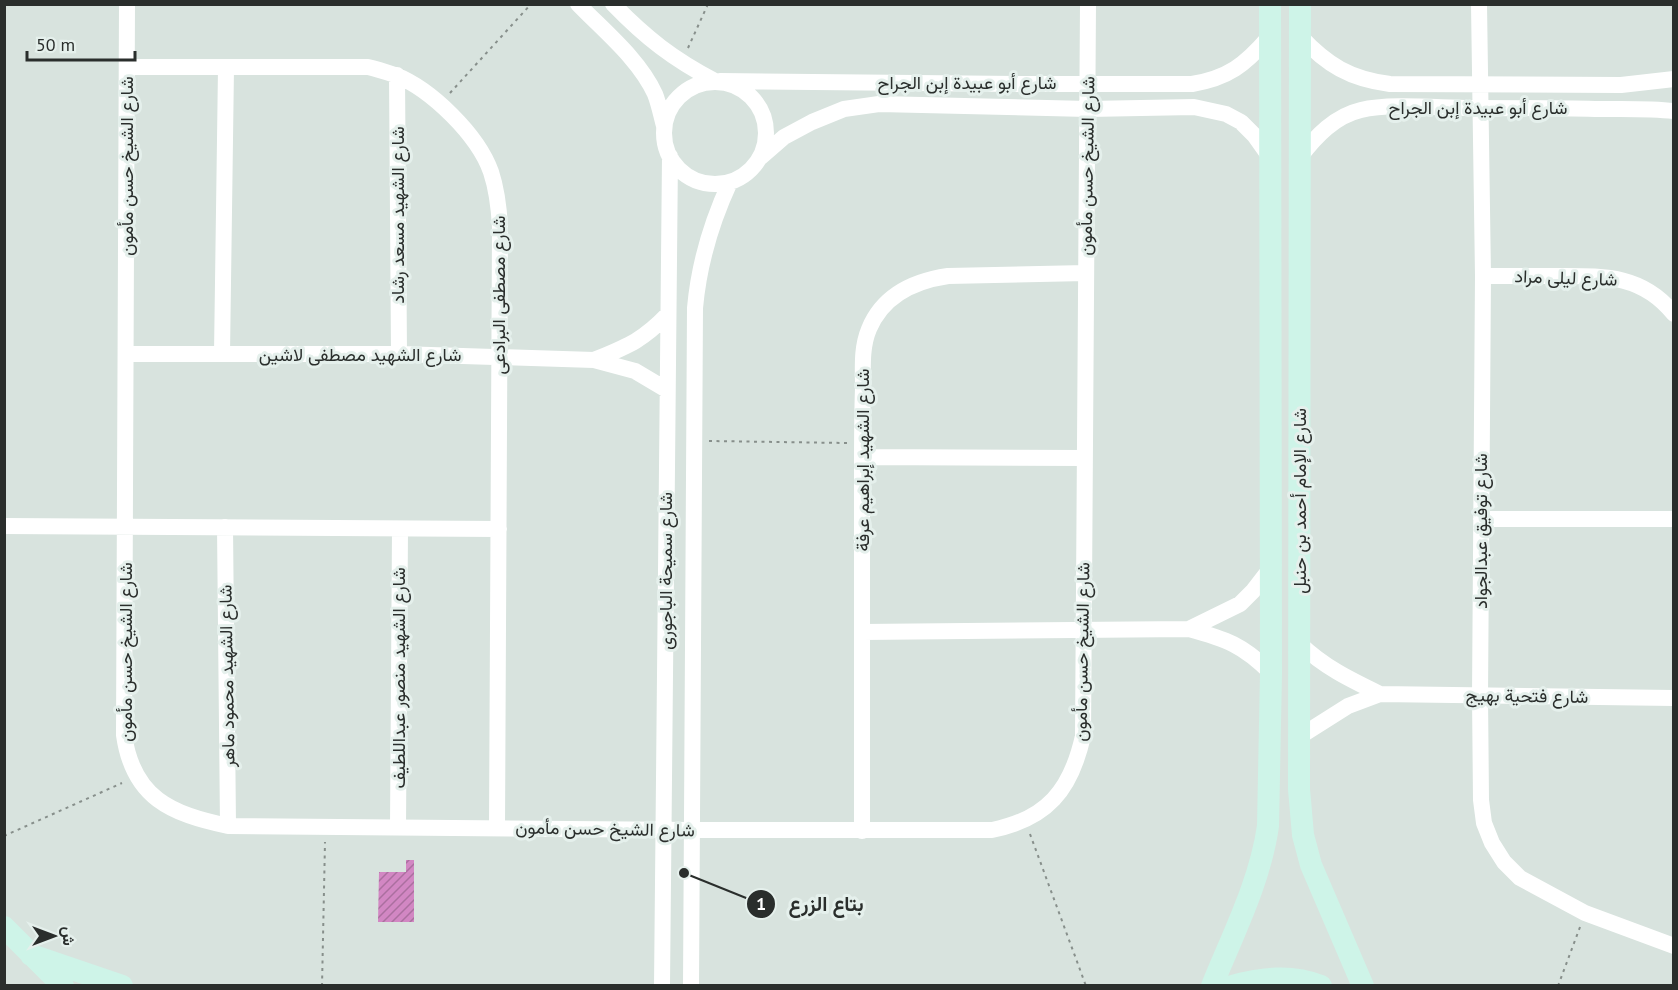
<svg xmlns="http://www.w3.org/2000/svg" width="1678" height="990" viewBox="0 0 1678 990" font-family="'PT Sans',Vazirmatn,sans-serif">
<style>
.building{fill:url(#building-hatch)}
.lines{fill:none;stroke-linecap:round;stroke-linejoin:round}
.path{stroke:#878f8b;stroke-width:2;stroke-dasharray:3 4.5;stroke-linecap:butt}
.street{stroke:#fff;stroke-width:16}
.secondary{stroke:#cef4e8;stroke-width:22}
.labels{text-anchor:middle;stroke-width:6;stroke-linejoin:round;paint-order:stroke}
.street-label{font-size:18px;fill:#2a2e2c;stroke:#e5f0ec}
.leader{fill:none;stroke:#2a2e2c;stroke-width:2}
.callout-dot{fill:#2a2e2c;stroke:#e5f0ec;stroke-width:2}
.mark-label{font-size:18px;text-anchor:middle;font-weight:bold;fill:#fff}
.callout-label{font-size:20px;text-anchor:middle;font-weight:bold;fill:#2a2e2c;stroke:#e5f0ec;stroke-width:6;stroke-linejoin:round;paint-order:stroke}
</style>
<defs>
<pattern id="building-hatch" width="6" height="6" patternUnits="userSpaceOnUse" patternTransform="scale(1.5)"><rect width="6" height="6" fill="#d287c3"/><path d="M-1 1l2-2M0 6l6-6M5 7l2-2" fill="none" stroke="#ab6f9f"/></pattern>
</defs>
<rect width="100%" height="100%" fill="#d8e3de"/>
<path class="building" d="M406,860H414V922H378L379,872H406Z"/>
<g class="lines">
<path class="path" d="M688,48L708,4
M450,93L531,4
M709,441L847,443
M1030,834L1086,986
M4,836L122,783
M322,986L325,842
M1558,986L1580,927"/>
<path class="street" d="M127,4L124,735C133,798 171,814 228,826L692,830H992C1047,819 1071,790 1083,736L1088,4
M578,4C604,31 639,59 655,94C659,104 661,115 664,126
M613,4C646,38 673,59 715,81
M1479,4L1483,276L1480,696L1481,800L1484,823L1492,843L1504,862L1520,878L1585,913L1674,946
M1300,36C1327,65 1350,79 1390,84L1621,85L1674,79
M127,67H368C377,69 386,72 395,75C431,89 478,135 491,172C497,190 499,208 500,227L497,828
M397,75L399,354
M720,81L1022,84H1192C1228,78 1245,65 1269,37
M664 133a51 51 0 1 1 102 0a51 51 0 1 1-102 0Z
M761,157L784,137L812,122L844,109L879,104L1088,109L1194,107L1226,114L1241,122L1254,135L1271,159
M1300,157C1316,136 1335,116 1361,110C1390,103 1440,108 1471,108C1513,108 1554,108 1595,109C1621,109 1648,108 1674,111
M1483,276C1508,276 1532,276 1557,276C1603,276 1642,274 1674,314
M127,354H399L594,360L635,371L667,390
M222,354L226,68
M594,360C628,346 642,341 668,314
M862,457L1085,458
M1481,519H1674
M4,526L499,529
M225,527L228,826
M1189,629L1240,604L1253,591L1270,569
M862,632L1189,629C1226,639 1243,645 1271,673
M1299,643C1324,667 1349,679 1380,694
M1299,737L1348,706L1380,694L1674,698
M398,827L400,529
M862,831C862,711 862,590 862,470C862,443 862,415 863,388C863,369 861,348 869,329C883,295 914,281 948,276L1086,273
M662,986L670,156
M691,986L695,308C699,263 711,223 730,182"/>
<path class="secondary" d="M1300,4L1299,789L1303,835L1311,865L1363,986
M4,927L63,986
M31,955L122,986
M1212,986C1233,934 1260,882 1268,826L1271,673L1270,4
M1232,986C1261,978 1291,974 1321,986"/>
</g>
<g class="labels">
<g class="street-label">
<text x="967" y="89">شارع أبو عبيدة إبن الجراح</text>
<text x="1478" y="114">شارع أبو عبيدة إبن الجراح</text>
<text transform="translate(127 166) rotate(-90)" y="6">شارع الشيخ حسن مأمون</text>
<text transform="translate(1087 166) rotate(-89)" y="6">شارع الشيخ حسن مأمون</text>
<text transform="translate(398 215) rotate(-90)" y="6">شارع الشهيد مسعد رشاد</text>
<text transform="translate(1566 278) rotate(2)" y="6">شارع ليلى مراد</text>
<text transform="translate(499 295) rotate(-90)" y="6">شارع مصطفى البرادعى</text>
<text x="360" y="361">شارع الشهيد مصطفى لاشين</text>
<text transform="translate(863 460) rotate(-90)" y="6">شارع الشهيد إبراهيم عرفة</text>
<text transform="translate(1300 501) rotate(-90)" y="6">شارع الإمام أحمد بن حنبل</text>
<text transform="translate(1481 531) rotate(-90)" y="6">شارع توفيق عبدالجواد</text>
<text transform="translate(666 571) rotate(-90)" y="6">شارع سميحة الباجورى</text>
<text transform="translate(126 652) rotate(-90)" y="6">شارع الشيخ حسن مأمون</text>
<text transform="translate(1082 652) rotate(-89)" y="6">شارع الشيخ حسن مأمون</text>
<text transform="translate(227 676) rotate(-91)" y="6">شارع الشهيد محمود ماهر</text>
<text transform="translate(399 678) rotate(-90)" y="6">شارع الشهيد منصور عبداللطيف</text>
<text transform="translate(1527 696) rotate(1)" y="6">شارع فتحية بهيج</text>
<text transform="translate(605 829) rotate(1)" y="6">شارع الشيخ حسن مأمون</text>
</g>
</g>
<path class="leader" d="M684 873L761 904"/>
<g class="callout-dot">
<circle cx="684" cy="873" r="6"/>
<circle cx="761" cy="904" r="15"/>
</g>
<g class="mark-label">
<text x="761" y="910">1</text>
</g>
<g class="callout-label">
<text x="826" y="911">بتاع الزرع</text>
</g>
<rect width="1678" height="990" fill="none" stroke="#2a2e2c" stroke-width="12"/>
<g transform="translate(54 936) rotate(90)" stroke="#e5f0ec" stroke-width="4.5" paint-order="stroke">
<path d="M0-4.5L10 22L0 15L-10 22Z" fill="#2a2e2c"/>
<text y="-9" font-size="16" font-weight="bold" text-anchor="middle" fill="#2a2e2c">ش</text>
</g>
<path d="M27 51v9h108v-9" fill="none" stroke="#2a2e2c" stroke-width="3"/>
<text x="36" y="51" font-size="18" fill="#2a2e2c" stroke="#e5f0ec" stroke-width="4.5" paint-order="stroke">50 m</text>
</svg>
